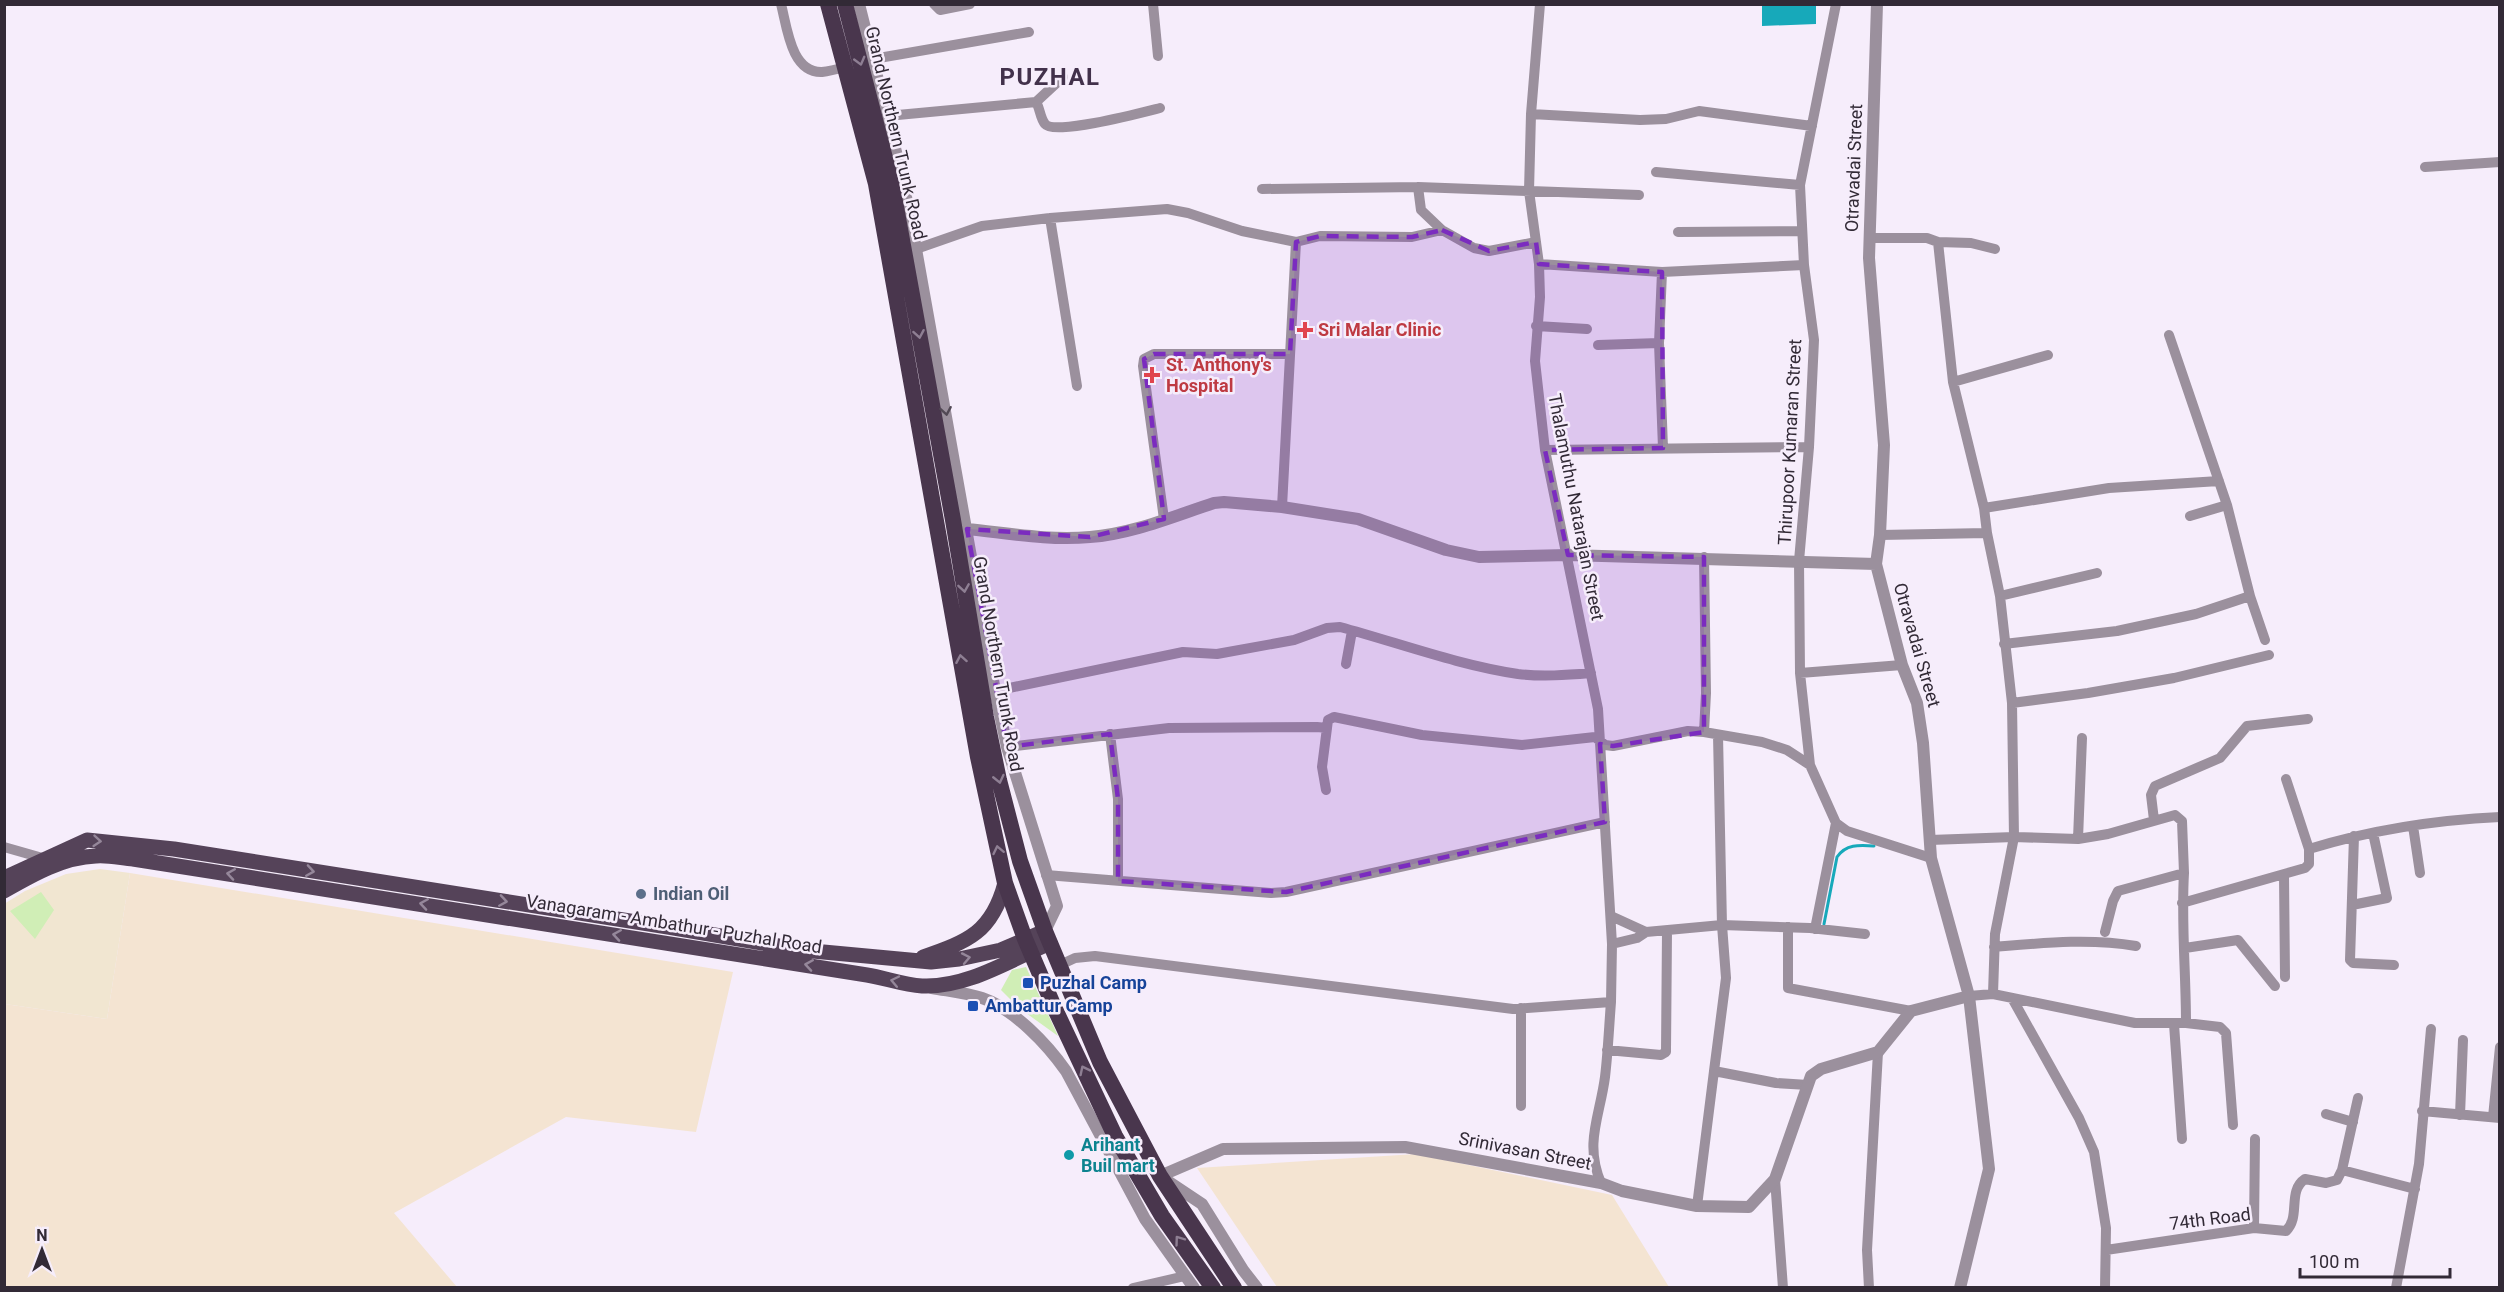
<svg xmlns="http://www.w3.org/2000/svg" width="2504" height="1292" viewBox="0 0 2504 1292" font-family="Roboto,sans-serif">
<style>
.industrial{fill:#f4e4d2}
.education{fill:#f1e6d1}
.green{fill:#d0eeb6}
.water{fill:#17a9ba}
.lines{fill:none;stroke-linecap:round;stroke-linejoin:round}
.stream{stroke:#17a9ba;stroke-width:3}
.minor{stroke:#9b909d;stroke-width:10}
.tertiary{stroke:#9b909d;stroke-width:12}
.primary{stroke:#554359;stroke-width:15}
.trunk{stroke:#49364d;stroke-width:16}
.oneway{stroke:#8e7f93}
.oneway2{stroke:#524955}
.oneway3{stroke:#95879a}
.marked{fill:#7b2cbf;fill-opacity:0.2;stroke:#7b2cbf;stroke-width:4.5;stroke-dasharray:12 8;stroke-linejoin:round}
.health-dot{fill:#e0444e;stroke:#f6edfb;stroke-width:2}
.service-dot{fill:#5c6f8a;stroke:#f6edfb;stroke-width:2}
.transit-dot{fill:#1a4fb4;stroke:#f6edfb;stroke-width:2}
.culture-dot{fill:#0f9aa8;stroke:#f6edfb;stroke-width:2}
.labels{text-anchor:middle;stroke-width:5;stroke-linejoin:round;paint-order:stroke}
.street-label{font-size:18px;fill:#322a36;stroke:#f6edfb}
.health-label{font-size:18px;font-weight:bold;fill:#be3a42;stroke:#f6edfb;text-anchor:start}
.service-label{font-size:18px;font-weight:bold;fill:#4e5e75;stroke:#f6edfb;text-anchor:start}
.transit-label{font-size:18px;font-weight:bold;fill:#164399;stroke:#f6edfb;text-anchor:start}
.culture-label{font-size:18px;font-weight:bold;fill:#0d838f;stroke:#f6edfb;text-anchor:start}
.district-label{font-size:24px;font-weight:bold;letter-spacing:1.5px;fill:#42314b;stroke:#f6edfb}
</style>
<rect width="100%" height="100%" fill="#f6edfb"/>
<path class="industrial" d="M130,873L733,972L696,1132L566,1117L394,1213L457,1287L5,1288V1004L107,1019Z
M1416,1154L1612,1195L1669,1287H1277L1197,1168Z"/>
<path class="education" d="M100,869L130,873L107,1019L5,1004L4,904L25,891L66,874Z"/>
<path class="green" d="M41,892L54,910L35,939L10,911Z
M1026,967L1058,1036L1019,1008L1001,990L1012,970Z"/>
<path class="water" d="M1762,5H1816V24L1762,26Z"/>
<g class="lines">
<path class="stream" d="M1824,924L1837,857C1846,844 1859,845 1874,846"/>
<path class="minor" d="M781,4C787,27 791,73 822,72C830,71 838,69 846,67
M934,4L940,10L970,4
M1153,4L1158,56
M1836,4L1800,185L1804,265L1814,340L1809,447L1799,561L1800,673L1902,665
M873,59L1029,32
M1036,102L1063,77
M1531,114L1640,120L1666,119L1699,111L1812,126
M887,116L1036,102C1040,108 1040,118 1045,124C1054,136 1144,112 1160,108
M2425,167L2500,162
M1656,172L1800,185
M1418,187L1421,210L1442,230L1474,248L1489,251L1536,242
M1262,189L1418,187L1639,195
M1050,218L1077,386
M1678,232L1801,231
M1869,238H1927L1938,242L1953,382L1984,508L1987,533
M1938,242L1971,243L1995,249
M916,249L982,226L1050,218L1167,209L1188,213L1242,231L1296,242L1320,236L1412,237L1442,230
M1539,264L1662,272L1804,265
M1662,272L1659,343L1663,448
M1536,326L1587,329
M2169,335L2227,505L2250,596
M1598,345L1659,343
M1953,382L2048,355
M1545,450L1809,447
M1282,507L1296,242
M1984,508L2109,488L2219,481
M2190,516L2227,505
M1164,519L1143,366L1144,359L1154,354H1290
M1880,535L1987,533L2000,596L2012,703L2088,693L2174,678L2269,655
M1704,557L1706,693L1704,732L1762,742L1787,750L1810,765L1800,673
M2000,596L2097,573
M2004,644L2117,631L2196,614L2250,596L2265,640
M1346,664L1352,631
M995,691L1183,652L1217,654L1294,640L1327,628L1340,627C1399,643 1458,665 1518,674C1542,677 1567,675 1591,673
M2012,703L2014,837L2078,839L2108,834L2175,815L2182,821L2184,873
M1327,728L1328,720L1334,717L1422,735L1522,745L1595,737L1605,745L1613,746L1688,731L1704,732
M1110,734L1118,799V881
M1718,735L1722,925L1726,978L1714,1071L1776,1083L1808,1085
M1007,747L1169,728L1317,727L1327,728L1322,767L1326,790
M1810,765L1836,823L1847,831L1931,858
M2286,779L2309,849
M2154,820L2151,795L2155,786L2220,758L2247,726L2308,719
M2413,826L2420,873
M2354,836L2350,960L2353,963L2394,965
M2078,839L2082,738
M1930,840L2014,837L1995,934L1993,994
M4,847L46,859
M1046,875L1271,893L1286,892L1605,822
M2284,875L2285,977
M2182,903L2305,868L2309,864V849C2371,830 2435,820 2500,817
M2352,905L2387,898L2373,833
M1611,916L1646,932L1722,925L1810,928L1865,934
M1788,927V988L1911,1011
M1815,929L1836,823
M1612,944L1637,938L1646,932
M1994,947C2042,943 2089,938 2136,946
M2185,948L2238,940L2275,986
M1060,965L1075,958L1095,956L1513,1009L1611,1002L1612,944L1598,709L1545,450L1535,361L1540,297L1539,264L1529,191L1531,114L1540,4
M1969,996L1993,994L2135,1023H2186C2186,973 2181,923 2184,873L2118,891L2113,901L2105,932
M2012,998L2079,1118L2094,1152L2106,1228L2105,1288
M1521,1008V1106
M2186,1023L2220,1027L2226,1033L2233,1125
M2174,1024L2182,1139
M1607,1050L1661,1055L1666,1052L1667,931
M2422,1111L2500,1118
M2326,1114L2353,1122
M2460,1115L2463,1040
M2493,1117L2500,1047
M2342,1170L2415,1189
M1775,1179L1783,1288
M1601,1183C1584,1143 1600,1116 1605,1077C1608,1052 1609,1027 1611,1002
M1697,1206L1714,1071
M2254,1228L2255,1139
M2106,1250L2254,1228L2286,1231C2301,1217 2287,1191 2305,1179L2326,1183L2337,1180L2342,1170L2358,1098
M1133,1288L1185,1276
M1869,1288L1867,1250L1878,1052
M2396,1288L2419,1164L2431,1029"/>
<path class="tertiary" d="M859,4L902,176L916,249L995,691L1007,747L1057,906L1045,931
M1877,4L1869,258L1884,445L1880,535L1876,564L1902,665L1917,703L1923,743L1931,858L1969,996L1989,1169L1960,1288
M967,529C1007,533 1050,541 1090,537C1132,534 1174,516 1214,503L1224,502L1282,507L1358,519L1446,550L1479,557L1568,555L1876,564
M932,988C948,991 967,993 982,998C1014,1009 1047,1044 1066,1071L1145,1219L1194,1288
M1160,1176L1223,1149L1405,1147L1601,1183L1622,1191L1697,1206L1749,1207L1775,1179L1811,1076L1821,1069L1878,1052L1911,1011L1969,996
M1166,1180L1202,1204L1243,1270L1257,1288"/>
<path class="primary" d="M4,878L87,840L174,849L668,927L802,950L931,962L959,959L1001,950L1045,931
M4,891C32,875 63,857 96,856C108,855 121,858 133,859L867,975C885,978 904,985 922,986C967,988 1010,960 1050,943
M923,957C969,941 992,932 1005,883"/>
<path class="trunk" d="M828,4L876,184L978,757L1005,883L1025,939L1054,1007L1115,1136L1162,1216L1213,1288
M845,4L892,185L953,520L986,717L999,780L1020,861L1045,931L1100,1062L1160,1176L1234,1288"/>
</g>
<defs><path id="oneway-chevron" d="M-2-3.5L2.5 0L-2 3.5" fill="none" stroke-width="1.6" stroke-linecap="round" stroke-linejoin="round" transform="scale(1.5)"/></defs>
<g class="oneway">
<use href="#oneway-chevron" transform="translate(860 61) rotate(75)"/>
<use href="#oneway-chevron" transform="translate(919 334) rotate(80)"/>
<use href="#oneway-chevron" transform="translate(964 588) rotate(81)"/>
<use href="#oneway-chevron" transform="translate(961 659) rotate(-100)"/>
<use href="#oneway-chevron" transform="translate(999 779) rotate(77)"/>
<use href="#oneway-chevron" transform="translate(998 850) rotate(-102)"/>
<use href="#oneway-chevron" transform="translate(1084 1070) rotate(-116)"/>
<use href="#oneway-chevron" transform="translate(1179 1240) rotate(-126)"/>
</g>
<use class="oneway2" href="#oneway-chevron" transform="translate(946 411) rotate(80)"/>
<g class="oneway3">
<use href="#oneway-chevron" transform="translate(97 841) rotate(5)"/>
<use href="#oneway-chevron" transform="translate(310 871) rotate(9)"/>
<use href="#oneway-chevron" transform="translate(231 874) rotate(-171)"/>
<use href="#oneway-chevron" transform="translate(503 901) rotate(9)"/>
<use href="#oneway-chevron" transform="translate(424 904) rotate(-171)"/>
<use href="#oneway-chevron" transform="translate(617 935) rotate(-171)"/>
<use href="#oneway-chevron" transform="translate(966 958) rotate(-11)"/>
<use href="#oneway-chevron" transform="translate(809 965) rotate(-171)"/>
<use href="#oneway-chevron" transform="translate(895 981) rotate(-168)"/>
</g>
<path class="marked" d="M1442,230L1489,251L1536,242L1539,264L1662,272L1663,448L1545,450L1568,555L1704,557V732L1613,746L1600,744L1605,822L1286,892L1118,881V799L1110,734L1007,747L967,529L1090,537L1164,519L1144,359L1154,354H1290L1296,242L1320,236L1412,237Z"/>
<g class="health-dot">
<path d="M1302 321h6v6h6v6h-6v6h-6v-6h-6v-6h6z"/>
<path d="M1149 366h6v6h6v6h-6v6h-6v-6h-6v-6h6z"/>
</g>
<circle class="service-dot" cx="641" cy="894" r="6"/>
<g class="transit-dot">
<rect x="1022" y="977" width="12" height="12" rx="3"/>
<rect x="967" y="1000" width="12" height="12" rx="3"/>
</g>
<circle class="culture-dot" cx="1069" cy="1155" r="6"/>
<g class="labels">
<g class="street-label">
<text transform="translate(896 133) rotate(77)" y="6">Grand Northern Trunk Road</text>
<text transform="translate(1854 168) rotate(-88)" y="6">Otravadai Street</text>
<text transform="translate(1790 442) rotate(-87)" y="6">Thirupoor Kumaran Street</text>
<text transform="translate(1576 507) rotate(79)" y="6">Thalamuthu Natarajan Street</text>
<text transform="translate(1917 645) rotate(74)" y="6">Otravadai Street</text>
<text transform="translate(998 664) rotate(80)" y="6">Grand Northern Trunk Road</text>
<text transform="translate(674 924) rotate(9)" y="6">Vanagaram - Ambathur - Puzhal Road</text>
<text transform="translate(1525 1151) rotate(11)" y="6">Srinivasan Street</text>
<text transform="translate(2210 1219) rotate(-7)" y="6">74th Road</text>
</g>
<g class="health-label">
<text x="1318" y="336">Sri Malar Clinic</text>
<text x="1166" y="371">St. Anthony's<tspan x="1166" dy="21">Hospital</tspan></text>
</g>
<g class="service-label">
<text x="653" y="900">Indian Oil</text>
</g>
<g class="transit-label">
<text x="1040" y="989">Puzhal Camp</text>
<text x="985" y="1012">Ambattur Camp</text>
</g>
<g class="culture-label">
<text x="1081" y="1151">Arihant<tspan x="1081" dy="21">Buil mart</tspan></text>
</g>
<g class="district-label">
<text x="1050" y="85">PUZHAL</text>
</g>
</g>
<rect width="2504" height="1292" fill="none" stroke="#322a36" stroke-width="12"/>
<g transform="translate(42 1250)" stroke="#f6edfb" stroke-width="4.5" paint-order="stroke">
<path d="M0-4.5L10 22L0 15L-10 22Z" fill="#322a36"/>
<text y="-9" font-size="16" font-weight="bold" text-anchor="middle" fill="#322a36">N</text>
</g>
<path d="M2300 1268v9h150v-9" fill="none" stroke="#322a36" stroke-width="3"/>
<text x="2309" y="1268" font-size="18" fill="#322a36" stroke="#f6edfb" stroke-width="4.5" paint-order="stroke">100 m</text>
</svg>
